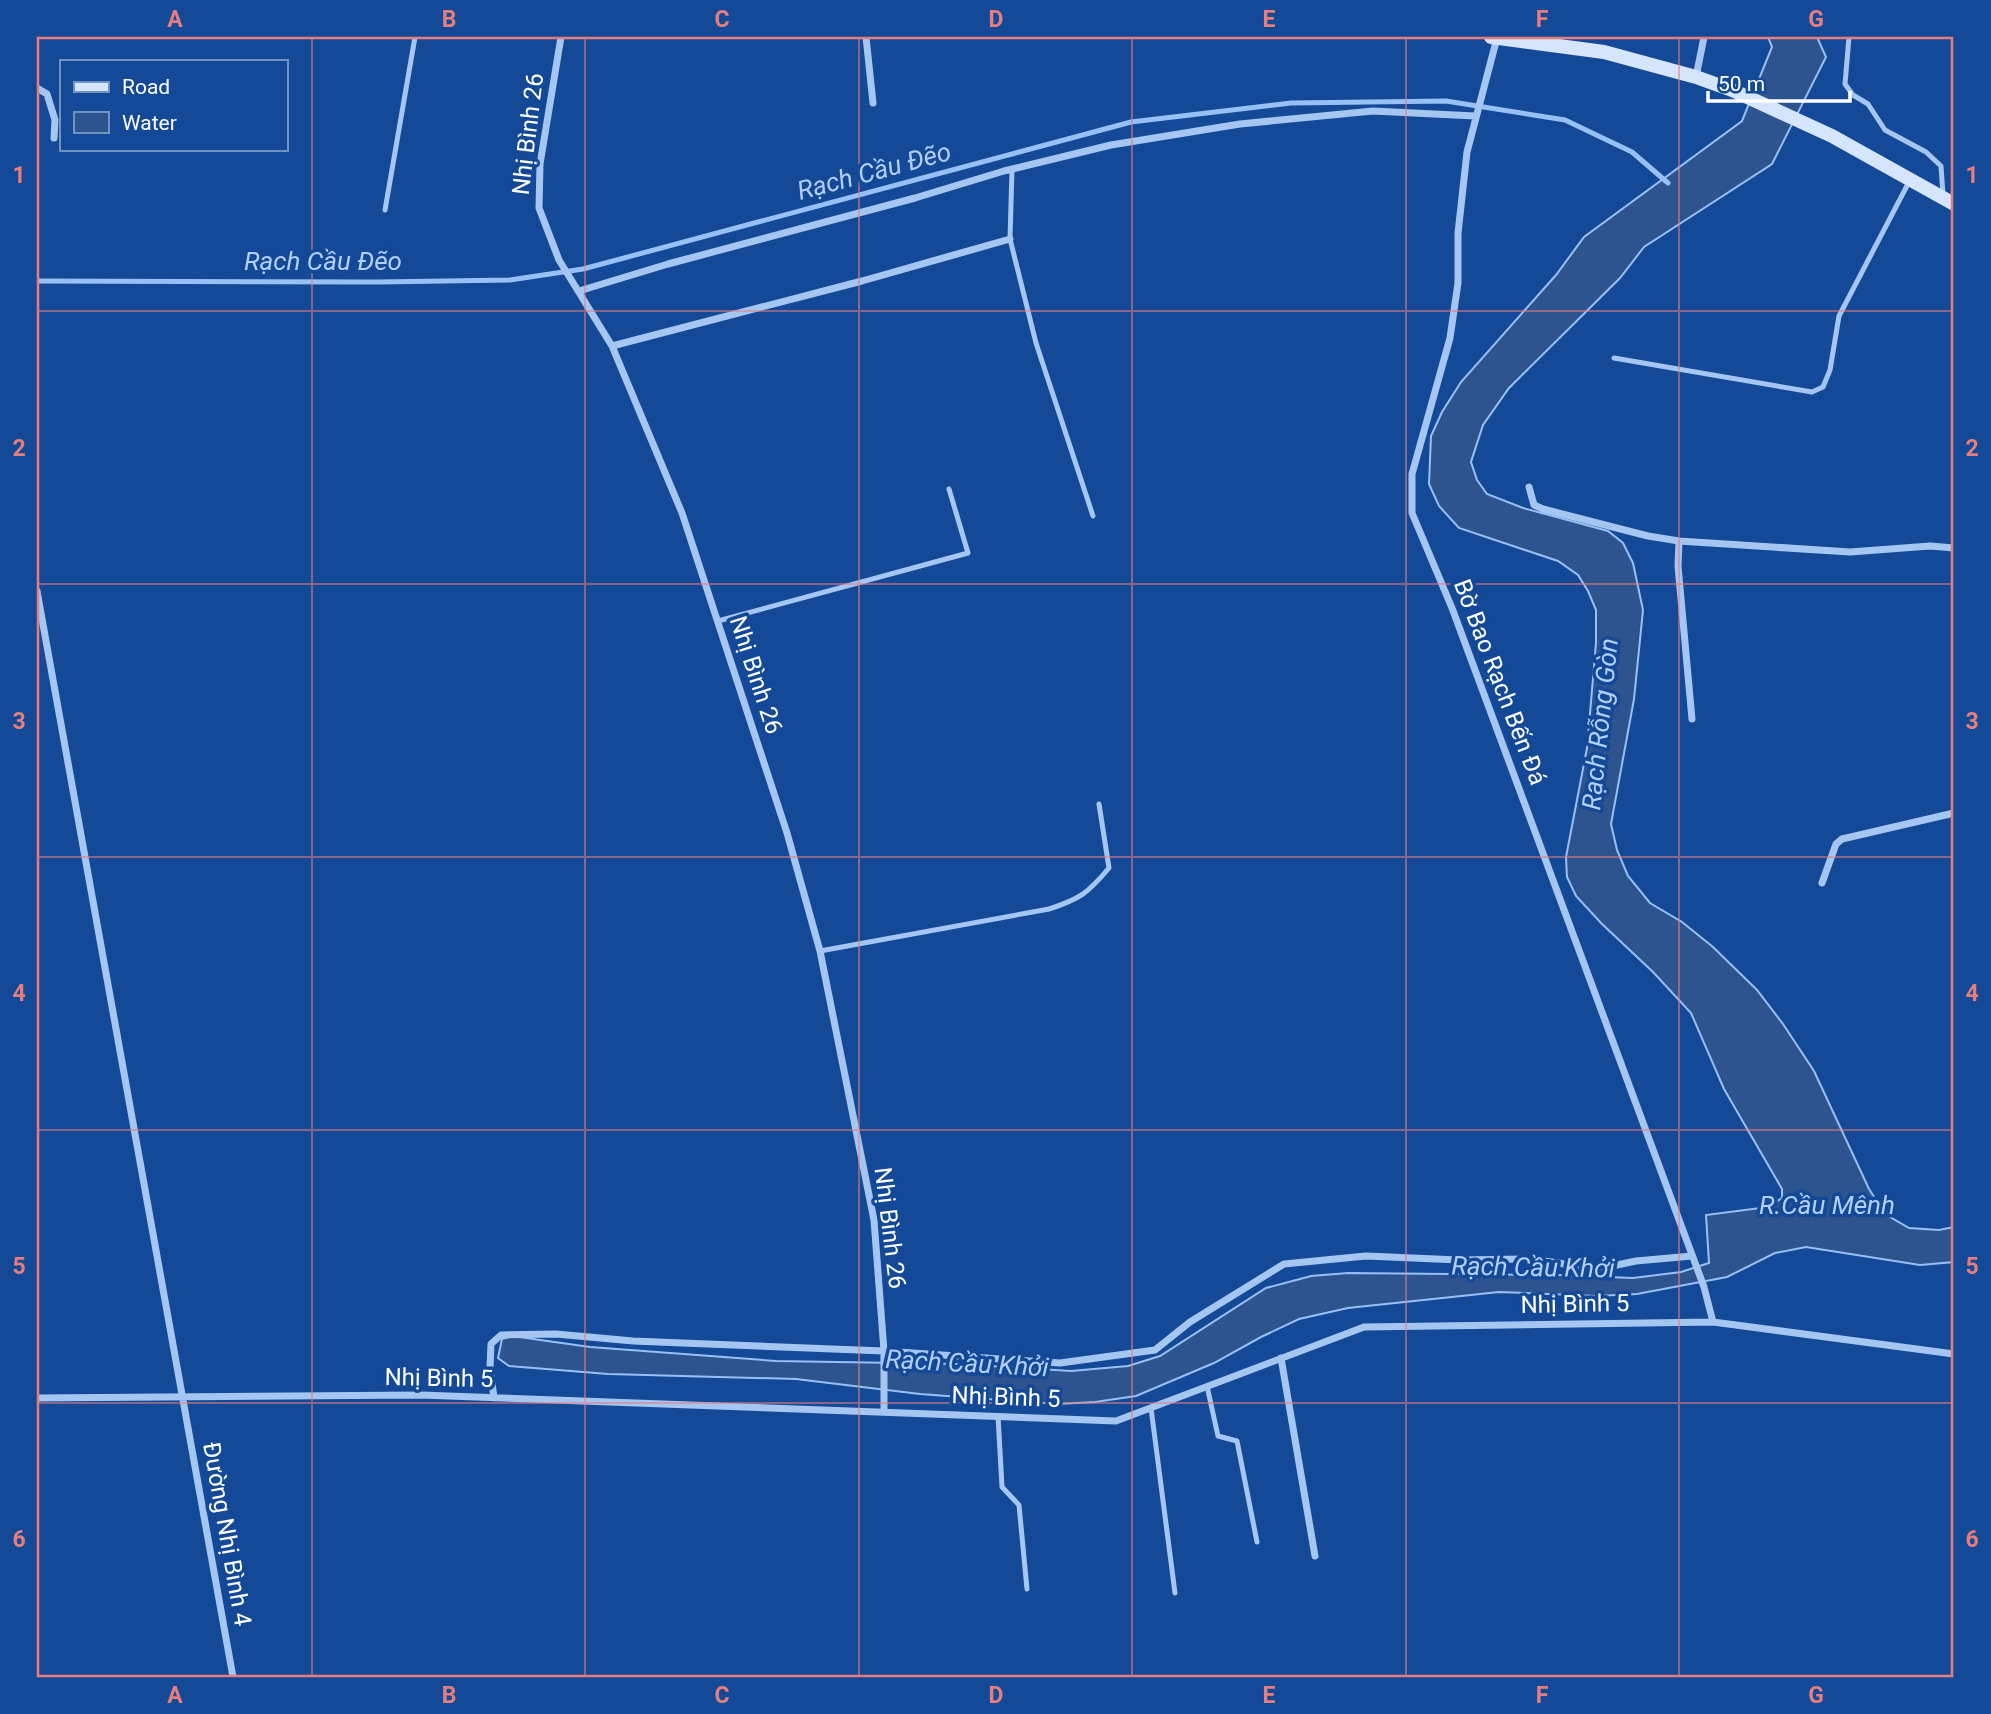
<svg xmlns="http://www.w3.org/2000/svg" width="1991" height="1714" viewBox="0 0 1991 1714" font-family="Roboto,sans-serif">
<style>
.water{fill:#2e548f;stroke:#98c0f5;stroke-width:2}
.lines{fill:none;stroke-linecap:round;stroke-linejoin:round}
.stream{stroke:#98c0f5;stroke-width:5}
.lane{stroke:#a6c6f2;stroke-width:5}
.street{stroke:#a6c6f2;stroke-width:7}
.secondary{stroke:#d5e5fc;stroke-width:14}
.grid{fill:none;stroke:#e67e7e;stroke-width:2;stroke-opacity:0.55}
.labels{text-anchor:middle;stroke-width:7;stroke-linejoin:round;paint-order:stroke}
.street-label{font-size:24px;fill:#fff;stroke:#144998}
.water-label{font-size:26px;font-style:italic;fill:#b3d0f9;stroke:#144998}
.neatline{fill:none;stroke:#e67e7e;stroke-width:2.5}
.grid-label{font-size:23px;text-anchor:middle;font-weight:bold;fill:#e67e7e}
</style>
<rect width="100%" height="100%" fill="#144998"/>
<path class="water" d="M1768,37H1817L1826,57L1772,164L1644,247L1620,278L1509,388L1483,425L1471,462L1477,480L1487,494L1523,508L1608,531L1623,543L1633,563L1643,610L1634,699L1611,824L1617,850L1628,876L1650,903L1682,922L1713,947L1757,990L1783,1024L1814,1071L1869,1189L1885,1214L1909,1228L1939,1230L1954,1227V1262L1920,1265L1806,1247L1775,1253L1727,1277L1637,1294L1596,1296L1499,1292L1348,1308L1299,1319L1261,1337L1214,1363L1136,1396L1095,1402L1057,1404L920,1394L796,1379L608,1374L509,1366L498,1358L502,1339L512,1336L590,1347L776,1361L958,1364L1071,1371L1128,1366L1160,1356L1266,1288L1311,1276L1348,1273L1559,1275L1633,1278L1681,1272L1709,1263L1706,1215L1768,1207L1782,1198V1189L1724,1089L1691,1013L1653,972L1602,924L1576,896L1567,877L1566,857L1587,748L1596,643V610L1588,591L1578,575L1558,561L1459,528L1439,506L1429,484L1431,436L1442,412L1461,382L1556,275L1584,237L1742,121L1772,47Z"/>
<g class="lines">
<path class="stream" d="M37,281L378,282L510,280L583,269L1131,122L1291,103L1446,101L1565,120L1632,152L1668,183"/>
<path class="lane" d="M1849,37L1845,84L1853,95L1868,104L1885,130L1926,152L1941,166L1943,195
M1012,169L1010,239L1036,343L1093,516
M385,210L415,37
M1614,358L1812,392L1823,387L1830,370L1839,316L1910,180
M718,621L968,553L949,489
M820,951L1049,909C1080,899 1088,893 1109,868L1099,804
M1207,1386L1218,1436L1237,1441L1257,1542
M1151,1408L1175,1593
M998,1416L1002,1487L1019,1505L1027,1589"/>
<path class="street" d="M561,37L540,164L539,208L559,260L612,346L682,513L787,833L820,951L874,1220L884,1351V1412
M866,37L873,103
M1497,38L1467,152L1458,233V283L1450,338L1412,474V513L1452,608L1704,1287L1713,1322
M1696,77L1704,37
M37,88L47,94L55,120L54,138
M579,291L668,264L915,198L1004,171L1111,145L1240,124L1373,111L1475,116
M612,346L862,281L1010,239
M1529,487L1534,505L1543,509L1648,536L1679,541
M37,591L233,1677
M1692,719L1678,566L1679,541L1850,552L1930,546L1954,548
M1822,883L1836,844L1842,839L1954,813
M1281,1358L1315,1556
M37,1398L421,1395L1116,1421L1364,1327L1713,1322L1954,1354
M494,1398L490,1368L491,1344L501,1335L556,1334L633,1341L884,1351L1060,1363L1155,1350L1190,1322L1284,1264L1366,1256L1459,1260L1531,1259L1598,1269L1636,1261L1692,1256"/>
<path class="secondary" d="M1491,37L1604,52L1696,77L1732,90L1832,136L1954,204"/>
</g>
<path class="grid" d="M312,37V1677M585,37V1677M859,37V1677M1132,37V1677M1406,37V1677M1679,37V1677M37,311H1954M37,584H1954M37,857H1954M37,1130H1954M37,1403H1954"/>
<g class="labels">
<g class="street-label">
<text transform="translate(528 134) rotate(-83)" y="8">Nhị Bình 26</text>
<text transform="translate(756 675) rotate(72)" y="8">Nhị Bình 26</text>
<text transform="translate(1500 682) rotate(69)" y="8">Bờ Bao Rạch Bến Đá</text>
<text transform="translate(890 1228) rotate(83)" y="8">Nhị Bình 26</text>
<text transform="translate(1575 1304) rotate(-1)" y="8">Nhị Bình 5</text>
<text transform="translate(439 1378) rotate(1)" y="8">Nhị Bình 5</text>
<text transform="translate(1006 1397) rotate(2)" y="8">Nhị Bình 5</text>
<text transform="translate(227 1534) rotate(80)" y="8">Đường Nhị Bình 4</text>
</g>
<g class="water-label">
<text transform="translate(874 171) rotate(-15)" y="9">Rạch Cầu Đẽo</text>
<text x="323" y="270">Rạch Cầu Đẽo</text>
<text transform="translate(1600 724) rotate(-84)" y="9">Rạch Rỗng Gòn</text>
<text x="1827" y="1214">R.Cầu Mênh</text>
<text transform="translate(1533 1267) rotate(1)" y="9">Rạch Cầu Khởi</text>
<text transform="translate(967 1363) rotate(3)" y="9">Rạch Cầu Khởi</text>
</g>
</g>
<rect width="1991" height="1714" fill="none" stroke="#144998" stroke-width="77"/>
<rect x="60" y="60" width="228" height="91" fill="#144998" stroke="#7292c1" stroke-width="2"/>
<rect x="74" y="82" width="35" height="10" fill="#d5e5fc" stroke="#7292c1" stroke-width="2"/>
<text x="122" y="94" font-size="21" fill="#ffffff">Road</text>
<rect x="74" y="112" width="35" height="21" fill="#2e548f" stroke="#7292c1" stroke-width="2"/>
<text x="122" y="130" font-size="21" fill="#ffffff">Water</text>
<path d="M1708 91v10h142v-10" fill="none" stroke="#ffffff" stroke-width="3.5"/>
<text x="1718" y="91" font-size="21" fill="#ffffff" stroke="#144998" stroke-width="5" paint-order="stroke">50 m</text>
<rect x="38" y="38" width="1914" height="1638" class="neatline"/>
<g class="grid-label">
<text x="175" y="27">A</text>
<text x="449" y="27">B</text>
<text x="722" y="27">C</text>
<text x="996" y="27">D</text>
<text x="1269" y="27">E</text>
<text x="1542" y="27">F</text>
<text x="1816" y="27">G</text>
<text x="19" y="183">1</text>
<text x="1972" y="183">1</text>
<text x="19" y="456">2</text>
<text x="1972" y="456">2</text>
<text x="19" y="729">3</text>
<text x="1972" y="729">3</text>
<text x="19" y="1001">4</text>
<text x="1972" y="1001">4</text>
<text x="19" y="1274">5</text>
<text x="1972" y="1274">5</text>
<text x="19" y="1547">6</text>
<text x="1972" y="1547">6</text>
<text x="175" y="1703">A</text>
<text x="449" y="1703">B</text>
<text x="722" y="1703">C</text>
<text x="996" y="1703">D</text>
<text x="1269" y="1703">E</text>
<text x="1542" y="1703">F</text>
<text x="1816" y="1703">G</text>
</g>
</svg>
